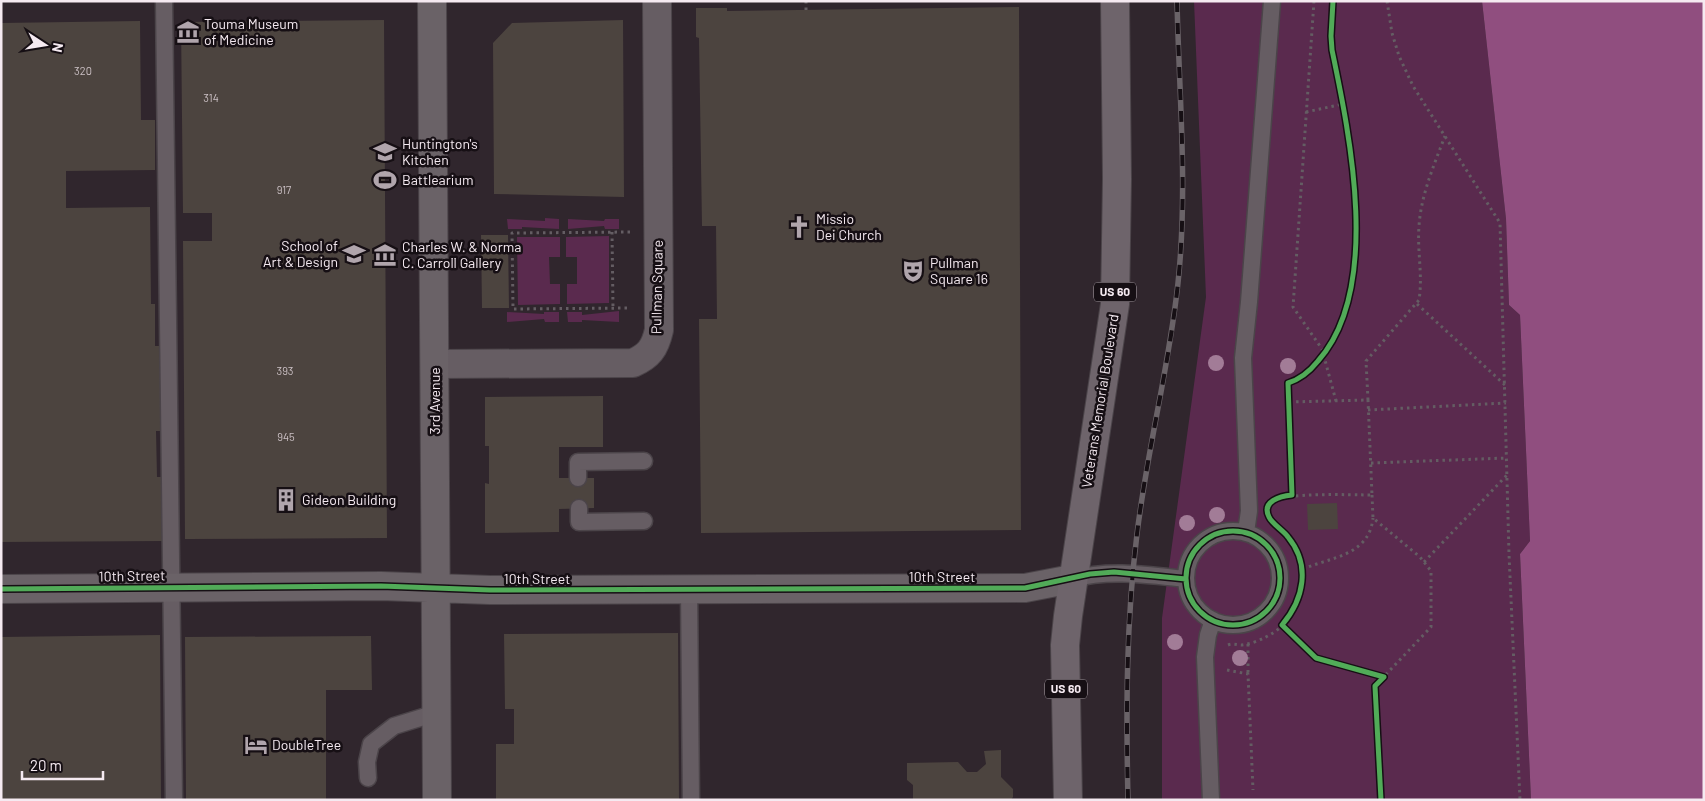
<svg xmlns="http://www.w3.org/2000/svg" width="1705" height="801" viewBox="0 0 1705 801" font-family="Barlow,sans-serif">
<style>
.green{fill:#5a2a4e}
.water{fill:#904e7f}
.building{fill:#4c443f}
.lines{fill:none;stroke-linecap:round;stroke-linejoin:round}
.lane-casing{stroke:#4b4449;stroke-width:19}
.street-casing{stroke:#4b4449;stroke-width:30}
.secondary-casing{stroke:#4b4449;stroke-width:30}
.primary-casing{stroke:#4b4449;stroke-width:30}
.path{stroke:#645d63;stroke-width:3;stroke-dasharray:2.5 4;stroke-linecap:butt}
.lane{stroke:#665d63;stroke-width:16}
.street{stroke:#665d63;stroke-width:28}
.secondary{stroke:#6a6267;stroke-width:28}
.primary{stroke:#6e646b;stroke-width:28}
.rail-casing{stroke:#6a6368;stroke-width:5.5}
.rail{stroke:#160f14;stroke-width:4;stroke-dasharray:11;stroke-linecap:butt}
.cycleway-casing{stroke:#160f14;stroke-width:8}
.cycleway{stroke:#51ab58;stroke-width:5}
.tree{fill:#a27c97}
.labels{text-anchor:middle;stroke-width:5;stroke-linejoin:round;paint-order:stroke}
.number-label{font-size:11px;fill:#cbc0c4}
.shield{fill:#160f14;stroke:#b2a8af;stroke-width:1}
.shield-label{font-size:12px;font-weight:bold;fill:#f5eaf1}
.poi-label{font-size:14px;fill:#f5eaf1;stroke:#160f14;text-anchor:start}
.street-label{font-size:14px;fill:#f5eaf1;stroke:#160f14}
</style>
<rect width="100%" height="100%" fill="#30262d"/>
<path class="green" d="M1194,1H1482L1506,219L1509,305L1520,315L1530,541L1520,554L1531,800H1162V618L1206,297Z
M545,218L559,219V229L522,227V229H508L507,219L545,221Z
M568,219L604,221L605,219H619V229H605L604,226L568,229Z
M609,236V303L567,304V284H577V257H566V237Z
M517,237H560V257H549L550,284H560V304L518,305Z
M619,311V322L582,320V322H568L567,312H582V315Z
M507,312L544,314V312H559V322H545L544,319L507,322Z"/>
<path class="water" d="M1482,1H1704V800H1531L1520,554L1530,541L1520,315L1509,305L1506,219Z"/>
<path class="building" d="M1019,7L1021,530L701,533L699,319H717L716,226H702L699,38L696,37V8H727V11Z
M384,20L387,538L185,539L183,241H212V213H183L181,22Z
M623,20L624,197L494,194L493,43L512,23Z
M140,21L141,120H155V170L66,171V208L150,207L151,304H155V346H161L162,431H156L157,477H163L164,541L1,542V23Z
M481,235H508L509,308H482Z
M603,396V447H559V478H594V508L559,509V532L485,533V483L489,484V446H485V397Z
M1337,503L1338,529L1308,530L1307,504Z
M678,633L679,800H496V744H514V709H505L504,634Z
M160,635L161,800H1V637Z
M371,636L372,690H326V800H186L185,637Z
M1001,750V777L1013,789V797L1011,800H913V785L907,780V763L958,762L967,772H977L986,764L984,751Z"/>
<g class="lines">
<defs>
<path id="lane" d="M164,1L174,800
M578,478V462L644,461
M579,508V522L644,521
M1186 578a47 47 0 1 1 94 0a47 47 0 1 1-94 0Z
M1246,532L1249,511L1243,358L1249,302L1272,1
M1072,579C1110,569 1148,575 1186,579
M689,588L691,800
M368,778L367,762L371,744L394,726L436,713
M1211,800L1205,657L1208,635L1213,620"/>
<path id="street" d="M435,364L633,363C649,356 655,348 659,330L657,1"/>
<path id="secondary" d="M432,1L437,800
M1,589L381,586L490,590L1025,588L1072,579"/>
<path id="primary" d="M1068,800L1065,645L1068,616L1115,304L1117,179L1115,1"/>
</defs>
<use href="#lane" class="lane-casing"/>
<use href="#street" class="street-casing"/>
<use href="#secondary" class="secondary-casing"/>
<use href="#primary" class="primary-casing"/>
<path class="path" d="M806,1V10
M1314,1L1293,307L1322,349L1336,401
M1387,1L1392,33L1399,56L1413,86L1500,223L1509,554L1520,800
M1306,112L1343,104
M612,232L613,308
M630,232L512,233L513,309L630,308
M1417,304L1505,385
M1368,400L1366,361L1419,300C1423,275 1417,251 1419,226C1421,195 1434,165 1445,136
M1368,410L1506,403
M1371,463L1507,458
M1292,495L1288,383C1301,379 1310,371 1318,361C1382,289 1350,136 1332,50L1331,36L1333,1
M1372,495L1373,518L1420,557L1431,571V627L1375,686L1381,800
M1271,502C1284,492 1351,495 1372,495L1368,400L1288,402
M1424,562L1507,475
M1303,569C1331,557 1369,556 1373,518
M1282,625L1316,658L1383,677
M1248,644V674
M1228,645C1233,643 1237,645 1242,645C1250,644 1258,641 1264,638C1317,612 1312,552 1269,519
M1227,670L1248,674L1253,790"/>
<use href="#lane" class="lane"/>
<use href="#street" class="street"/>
<use href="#secondary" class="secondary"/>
<use href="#primary" class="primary"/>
<defs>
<path id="rail" d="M1128,800C1126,711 1126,622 1137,534C1147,450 1169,368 1178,283C1188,189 1179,95 1177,1"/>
</defs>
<use href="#rail" class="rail-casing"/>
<use href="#rail" class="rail"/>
<defs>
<path id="cycleway" d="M1333,1L1331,36L1332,50C1350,136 1382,289 1318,361C1310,371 1301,379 1288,383L1292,495C1281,496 1261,501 1269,517C1272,524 1283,530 1288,537C1311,565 1304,599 1282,625L1316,658L1384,677L1375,686L1381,800
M1186 578a47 47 0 1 1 94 0a47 47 0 1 1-94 0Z
M1,589L381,586L490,590L1025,588L1090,574L1114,572L1186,579"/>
</defs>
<use href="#cycleway" class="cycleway-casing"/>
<use href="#cycleway" class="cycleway"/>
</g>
<g class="tree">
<circle cx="1216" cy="363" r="8"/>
<circle cx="1288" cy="366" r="8"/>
<circle cx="1217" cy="515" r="8"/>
<circle cx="1187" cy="523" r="8"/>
<circle cx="1175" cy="642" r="8"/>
<circle cx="1240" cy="658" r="8"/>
</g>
<defs>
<symbol id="museum-bare" viewBox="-9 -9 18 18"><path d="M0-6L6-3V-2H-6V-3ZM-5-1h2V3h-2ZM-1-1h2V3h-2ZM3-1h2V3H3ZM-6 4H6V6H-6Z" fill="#b0a5ac" stroke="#160f14" stroke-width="2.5" paint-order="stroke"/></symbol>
<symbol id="school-bare" viewBox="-9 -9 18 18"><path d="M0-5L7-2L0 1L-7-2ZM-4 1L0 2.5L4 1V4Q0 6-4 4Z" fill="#b0a5ac" stroke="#160f14" stroke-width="2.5" paint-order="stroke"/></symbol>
<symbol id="stadium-bare" viewBox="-9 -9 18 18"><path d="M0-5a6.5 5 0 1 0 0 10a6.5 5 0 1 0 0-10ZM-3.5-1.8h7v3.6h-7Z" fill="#b0a5ac" stroke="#160f14" stroke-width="2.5" paint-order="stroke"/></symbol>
<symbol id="church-bare" viewBox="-9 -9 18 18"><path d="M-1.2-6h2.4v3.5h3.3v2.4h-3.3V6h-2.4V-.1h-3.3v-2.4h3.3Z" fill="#b0a5ac" stroke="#160f14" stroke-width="2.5" paint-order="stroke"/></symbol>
<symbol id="theatre-bare" viewBox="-9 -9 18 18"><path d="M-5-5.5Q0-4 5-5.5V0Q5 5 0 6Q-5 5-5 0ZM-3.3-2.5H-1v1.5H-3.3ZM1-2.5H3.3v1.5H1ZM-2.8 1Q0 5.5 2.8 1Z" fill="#b0a5ac" stroke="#160f14" stroke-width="2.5" paint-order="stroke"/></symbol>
<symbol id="building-bare" viewBox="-9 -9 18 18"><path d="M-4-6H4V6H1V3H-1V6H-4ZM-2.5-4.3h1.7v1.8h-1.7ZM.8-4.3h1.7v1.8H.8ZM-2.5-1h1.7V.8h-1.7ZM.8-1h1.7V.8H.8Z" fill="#b0a5ac" stroke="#160f14" stroke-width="2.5" paint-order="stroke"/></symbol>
<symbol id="hotel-bare" viewBox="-9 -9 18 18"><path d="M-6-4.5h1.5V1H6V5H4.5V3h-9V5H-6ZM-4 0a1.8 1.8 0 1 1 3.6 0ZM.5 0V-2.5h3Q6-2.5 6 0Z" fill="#b0a5ac" stroke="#160f14" stroke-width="2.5" paint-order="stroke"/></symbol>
</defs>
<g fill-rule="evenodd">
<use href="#museum-bare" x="172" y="16" width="32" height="32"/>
<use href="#school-bare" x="369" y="136" width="32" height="32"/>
<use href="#stadium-bare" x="369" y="164" width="32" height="32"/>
<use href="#church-bare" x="783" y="211" width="32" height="32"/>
<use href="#school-bare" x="338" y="238" width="32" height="32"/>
<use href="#museum-bare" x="369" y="239" width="32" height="32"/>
<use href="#theatre-bare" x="897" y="255" width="32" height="32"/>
<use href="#building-bare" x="270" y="484" width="32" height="32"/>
<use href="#hotel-bare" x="240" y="729" width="32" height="32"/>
</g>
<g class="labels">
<g class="number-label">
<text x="83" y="75">320</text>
<text x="211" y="102">314</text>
<text x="284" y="194">917</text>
<text x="285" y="375">393</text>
<text x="286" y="441">945</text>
</g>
<g class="shield">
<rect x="1094" y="282.5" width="42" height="19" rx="4"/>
<rect x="1045" y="679.5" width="42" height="19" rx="4"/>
</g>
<g class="shield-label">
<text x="1115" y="296">US 60</text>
<text x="1066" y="693">US 60</text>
</g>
<g class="poi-label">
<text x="204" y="29">Touma Museum<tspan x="204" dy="16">of Medicine</tspan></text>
<text x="402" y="149">Huntington's<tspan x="402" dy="16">Kitchen</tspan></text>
<text x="402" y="185">Battlearium</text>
<text x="816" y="224">Missio<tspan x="816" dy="16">Dei Church</tspan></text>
<text x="338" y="251" text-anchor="end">School of<tspan x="338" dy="16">Art &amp; Design</tspan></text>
<text x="402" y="252">Charles W. &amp; Norma<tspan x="402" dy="16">C. Carroll Gallery</tspan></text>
<text x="930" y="268">Pullman<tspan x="930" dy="16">Square 16</tspan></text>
<text x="302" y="505">Gideon Building</text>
<text x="272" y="750">DoubleTree</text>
</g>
<g class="street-label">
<text transform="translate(657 287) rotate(-89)" y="5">Pullman Square</text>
<text transform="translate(435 401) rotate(-90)" y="5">3rd Avenue</text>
<text transform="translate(1100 401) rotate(-81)" y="5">Veterans Memorial Boulevard</text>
<text transform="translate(132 576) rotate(-1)" y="5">10th Street</text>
<text x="942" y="582">10th Street</text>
<text x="537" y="584">10th Street</text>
</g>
</g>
<rect width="1705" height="801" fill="none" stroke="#f5eaf1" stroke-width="5"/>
<g transform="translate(45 45) rotate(102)" stroke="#160f14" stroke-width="4" paint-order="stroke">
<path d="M0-4L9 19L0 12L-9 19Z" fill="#f5eaf1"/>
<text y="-8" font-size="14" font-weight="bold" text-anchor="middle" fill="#f5eaf1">N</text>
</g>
<path d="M22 771v8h81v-8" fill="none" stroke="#f5eaf1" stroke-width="2.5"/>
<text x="30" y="771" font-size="15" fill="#f5eaf1" stroke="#160f14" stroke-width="4" paint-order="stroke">20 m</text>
</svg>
